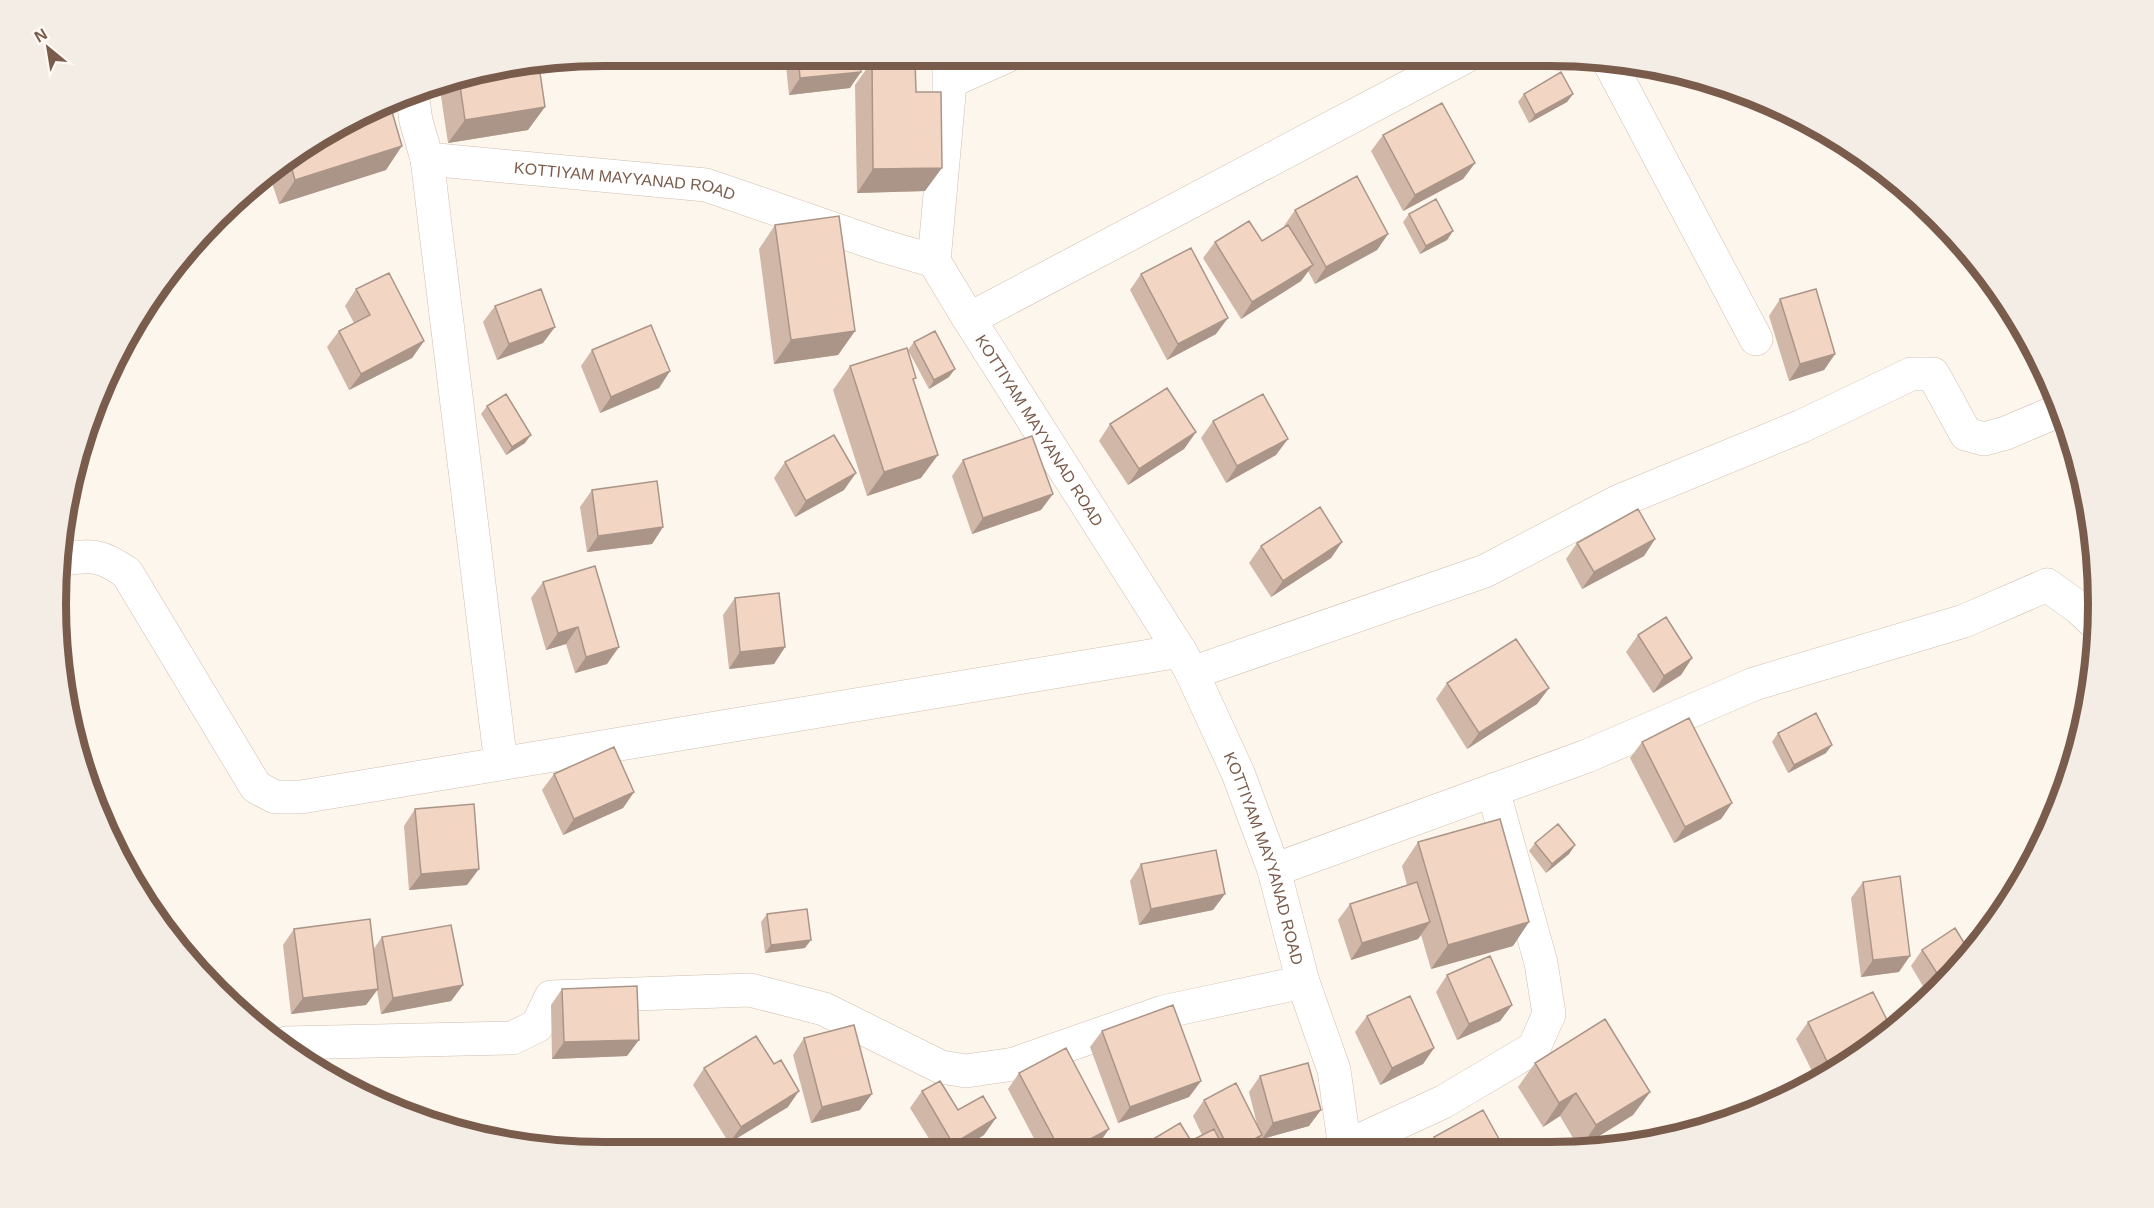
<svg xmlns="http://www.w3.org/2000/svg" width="2154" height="1208" viewBox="0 0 2154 1208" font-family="Helvetica,sans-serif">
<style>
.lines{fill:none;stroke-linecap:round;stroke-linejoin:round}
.minor-casing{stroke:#d1beb0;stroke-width:34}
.tertiary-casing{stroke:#d1beb0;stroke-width:34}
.minor{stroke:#fff;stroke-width:33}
.tertiary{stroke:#fff;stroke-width:33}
.wall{fill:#d1b7a8}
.shaded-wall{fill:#aa9588}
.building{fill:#f3d5c3;stroke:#aa9588;stroke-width:1.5}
.labels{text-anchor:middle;stroke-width:6;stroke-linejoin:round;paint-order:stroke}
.street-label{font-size:16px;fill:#7a5c4d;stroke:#fffaf3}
.rim{fill:none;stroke:#7a5c4d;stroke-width:8}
</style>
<rect width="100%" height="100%" fill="#fdf6ec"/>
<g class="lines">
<defs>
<path id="minor" d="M1608,60L1756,339
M949,82L1007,56
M427,159L501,764
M934,261L949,95V56
M969,319L1465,57
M65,559C93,554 103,556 127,573L256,787L275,797H301L1180,651
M1192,673L1485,571L1617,502L1802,426L1911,374H1933L1966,434L1984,439L2006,433L2060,410
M1274,870L1587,756L1754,684L1964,621L2047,585L2079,608L2096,624
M286,1043L512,1038L537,1026L551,997L750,990L824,1009L941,1067L966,1071L1014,1064L1163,1012L1303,982
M1345,1147L1443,1102L1534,1048L1549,1014L1541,963L1493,790"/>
<g id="tertiary">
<path id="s1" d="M412,93L416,121L427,159L706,185L883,246L934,261L969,319L1180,651L1192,673L1238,773L1274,870L1303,982L1334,1070L1345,1149"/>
</g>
</defs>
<use href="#minor" class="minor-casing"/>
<use href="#tertiary" class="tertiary-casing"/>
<use href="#minor" class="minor"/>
<use href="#tertiary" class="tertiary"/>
</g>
<path class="wall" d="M785,56H860L850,88L789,95Z
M872,61L916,92L925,191L857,193L855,85Z
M539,66L528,130L448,143L439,83Z
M1524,94H1573L1567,102L1529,123L1518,102Z
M390,105L386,170L279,204L268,171L270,169Z
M1383,135L1475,163L1463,179L1403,211L1371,151Z
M1295,210L1388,234L1377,250L1315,284L1308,271L1301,281L1241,319L1203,258L1215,242L1262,241L1284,227V226Z
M1409,214L1453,231L1447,240L1420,254L1403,222Z
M775,225L855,331L838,355L774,364L759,249Z
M1141,274L1216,334L1167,360L1130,290Z
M356,289L424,341L412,358L349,390L327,347L339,331L354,323L345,306Z
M1780,299L1835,354L1824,370L1789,381L1769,316Z
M495,306L543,343L497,360L483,322Z
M914,342L949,377L929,389L908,350Z
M592,350L670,371L659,388L600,413L581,366Z
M850,366L914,381L921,478L867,496L833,390Z
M487,406L525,443L506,455L481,414Z
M1213,421L1276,455L1226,483L1201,438Z
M1110,424L1196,432L1184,449L1128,485L1099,441Z
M963,460L1041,510L972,534L952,476Z
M785,462L844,490L795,517L774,478Z
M592,490L663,527L652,544L587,552L580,507Z
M1655,539L1644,556L1582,589L1566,559L1577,543Z
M1342,542L1331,558L1271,597L1249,563L1261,546Z
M543,582L607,664L575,673L566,644L546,650L531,598Z
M735,598L785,647L774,664L729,669L723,615Z
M1638,635L1692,658L1681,675L1653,693L1626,652Z
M1447,683L1549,688L1537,704L1467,749L1436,699Z
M1778,733L1826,753L1788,773L1772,742Z
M1642,742L1732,803L1721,819L1674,843L1630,758Z
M554,774L634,792L623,808L563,835L542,790Z
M415,809L467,885L409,890L404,826Z
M1418,842L1513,946L1431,969L1421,935L1418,939L1351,960L1338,920L1350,904L1407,885L1402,866Z
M1535,843L1575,845L1569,854L1546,873L1529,851Z
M1141,864L1213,910L1139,925L1130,881Z
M1863,882L1899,972L1861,977L1851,898Z
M767,914L805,948L765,953L761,922Z
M294,929L373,950L382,937L463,985L451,1001L381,1014L377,990L366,1005L291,1014L283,945Z
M1922,950L1969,951L1938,992L1930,998L1911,966Z
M1447,975L1512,1005L1500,1021L1457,1040L1436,992Z
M562,989L627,1056L552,1059L551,1005Z
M1367,1016L1434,1048L1423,1064L1380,1085L1355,1032Z
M1808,1022L1854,1060L1816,1079L1796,1039Z
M1102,1031L1201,1081L1189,1097L1118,1123L1090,1047Z
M804,1038L860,1110L811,1123L793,1055Z
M1535,1063L1650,1092L1633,1115L1579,1148L1560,1116L1543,1127L1518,1087Z
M704,1068L788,1107L729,1143L693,1085Z
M1019,1073L1098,1145L1089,1150H1040L1008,1089Z
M1260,1076L1309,1126L1262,1139L1261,1137L1252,1149H1139L1140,1147L1191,1141L1202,1135L1193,1116L1204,1100L1258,1128L1249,1092Z
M922,1091L958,1110L984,1135L959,1150H936L910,1108Z
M1434,1137L1504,1148H1426Z"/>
<path class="shaded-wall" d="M861,72L850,88L789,95L800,78Z
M1573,94L1567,102L1529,123L1535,115Z
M545,107L528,130L448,143L465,120Z
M402,146L386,170L279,204L295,180Z
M1475,163L1463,179L1403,211L1415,195Z
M942,168L925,191L857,193L873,169Z
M1453,231L1447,240L1420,254L1426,246Z
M1388,234L1377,250L1315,284L1326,267Z
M1313,265L1301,281L1241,319L1252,302Z
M1228,318L1216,334L1167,360L1178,344Z
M555,327L543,343L497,360L509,344Z
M855,331L838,355L774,364L791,340Z
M424,341L412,358L349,390L361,374Z
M1835,354L1824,370L1789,381L1800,364Z
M955,369L949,377L929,389L934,380Z
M670,371L659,388L600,413L611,397Z
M1196,432L1184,449L1128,485L1139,469Z
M531,435L525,443L506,455L512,447Z
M1288,439L1276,455L1226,483L1237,466Z
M938,455L921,478L867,496L884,472Z
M856,473L844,490L795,517L806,501Z
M1053,494L1041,510L972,534L983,518Z
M663,527L652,544L587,552L598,536Z
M1655,539L1644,556L1582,589L1594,572Z
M1342,542L1331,558L1271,597L1283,581Z
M578,627L566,644L546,650L558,633Z
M619,647L607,664L575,673L586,657Z
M785,647L774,664L729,669L740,652Z
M1692,658L1681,675L1653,693L1664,676Z
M1549,688L1537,704L1467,749L1479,733Z
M1832,745L1826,753L1788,773L1794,765Z
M634,792L623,808L563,835L574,819Z
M1732,803L1721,819L1674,843L1685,827Z
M1575,845L1569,854L1546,873L1552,864Z
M479,869L467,885L409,890L421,874Z
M1225,894L1213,910L1139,925L1151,909Z
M1430,922L1418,939L1351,960L1362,943Z
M1529,922L1513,946L1431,969L1448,945Z
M811,940L805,948L765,953L771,945Z
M1910,956L1899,972L1861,977L1873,960Z
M463,985L451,1001L381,1014L393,998Z
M378,989L366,1005L291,1014L303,998Z
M1512,1005L1500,1021L1457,1040L1469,1024Z
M639,1040L627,1056L552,1059L564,1042Z
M1434,1048L1423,1064L1380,1085L1392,1068Z
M1201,1081L1189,1097L1118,1123L1130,1107Z
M799,1091L788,1107L729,1143L741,1127Z
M1650,1092L1633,1115L1580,1148L1596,1125Z
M1576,1093L1560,1116L1543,1127L1559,1103Z
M872,1094L860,1110L811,1123L822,1107Z
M1321,1110L1309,1126L1262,1139L1273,1123Z
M996,1118L984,1135L959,1150H949L953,1144Z
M1109,1129L1098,1145L1089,1150H1070Z
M1262,1135L1252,1149H1235Z"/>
<path class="building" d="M798,56H860L861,72L800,78Z
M915,60L916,92H941L942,168L873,169L872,61Z
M539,66L545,107L465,120L459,79Z
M1561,72L1573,94L1535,115L1524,94Z
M1442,103L1475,163L1415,195L1383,135Z
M390,105L402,146L295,180L289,159Z
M1357,176L1388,234L1326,267L1295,210Z
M1436,199L1453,231L1426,246L1409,214Z
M839,216L855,331L791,340L775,225Z
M1249,221L1262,241L1288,225L1313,265L1252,302L1215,242Z
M1191,248L1228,318L1178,344L1141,274Z
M389,273L424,341L361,374L339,331L370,315L356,289Z
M541,289L555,327L509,344L495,306Z
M1816,289L1835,354L1800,364L1780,299Z
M651,325L670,371L611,397L592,350Z
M935,331L955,369L934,380L914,342Z
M907,348L916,378L913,379L938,455L884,472L850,366Z
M1167,388L1196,432L1139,469L1110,424Z
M506,394L531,435L512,447L487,406Z
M1263,394L1288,439L1237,466L1213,421Z
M834,435L856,473L806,501L785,462Z
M1032,436L1053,494L983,518L963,460Z
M657,481L663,527L598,536L592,490Z
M1320,507L1342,542L1283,581L1261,546Z
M1638,509L1655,539L1594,572L1577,543Z
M595,566L619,647L586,657L578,627L558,633L543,582Z
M779,593L785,647L740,652L735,598Z
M1666,617L1692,658L1664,676L1638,635Z
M1516,639L1549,688L1479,733L1447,683Z
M1816,713L1832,745L1794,765L1778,733Z
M1689,718L1732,803L1685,827L1642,742Z
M614,747L634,792L574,819L554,774Z
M474,804L479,869L421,874L415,809Z
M1500,819L1529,922L1448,945L1418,842Z
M1558,824L1575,845L1552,864L1535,843Z
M1216,850L1225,894L1151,909L1141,864Z
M1900,876L1910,956L1873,960L1863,882Z
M1417,882L1430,922L1362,943L1350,904Z
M807,909L811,940L771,945L767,914Z
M370,919L378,989L303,998L294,929Z
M451,925L463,985L393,998L382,937Z
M1955,928L1969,951L1944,984L1922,950Z
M1490,956L1512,1005L1469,1024L1447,975Z
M637,986L639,1040L564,1042L562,989Z
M1873,992L1892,1030L1854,1060L1832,1072L1808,1022Z
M1410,996L1434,1048L1392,1068L1367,1016Z
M1173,1005L1201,1081L1130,1107L1102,1031Z
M1605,1019L1650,1092L1596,1125L1576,1093L1559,1103L1535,1063Z
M854,1025L872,1094L822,1107L804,1038Z
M756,1036L774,1064L781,1060L799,1091L741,1127L704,1068Z
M1066,1048L1109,1129L1070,1150H1060L1019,1073Z
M1308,1063L1321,1110L1273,1123L1260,1076Z
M940,1081L958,1110L983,1096L996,1118L953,1144L922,1091Z
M1236,1083L1262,1135L1235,1149H1229L1204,1100Z
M1483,1110L1504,1148H1440L1434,1137Z
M1180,1123L1191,1141L1175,1149H1142L1140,1147Z
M1214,1129L1224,1149H1175Z
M876,1142L878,1150H846Z"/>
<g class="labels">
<g class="street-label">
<text dy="6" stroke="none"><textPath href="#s1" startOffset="267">KOTTIYAM MAYYANAD ROAD</textPath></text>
<text dy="6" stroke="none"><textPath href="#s1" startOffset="788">KOTTIYAM MAYYANAD ROAD</textPath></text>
<text dy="6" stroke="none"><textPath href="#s1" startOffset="1274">KOTTIYAM MAYYANAD ROAD</textPath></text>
</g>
</g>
<path d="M0 0H2154V1208H0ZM604 66H1550A538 538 0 0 1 2088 604V604A538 538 0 0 1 1550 1142H604A538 538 0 0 1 66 604V604A538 538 0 0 1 604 66Z" fill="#f4ede6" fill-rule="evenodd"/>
<path class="rim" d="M604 66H1550A538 538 0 0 1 2088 604V604A538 538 0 0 1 1550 1142H604A538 538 0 0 1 66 604V604A538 538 0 0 1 604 66Z"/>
<g transform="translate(48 48) rotate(330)" stroke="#fffaf3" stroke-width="4.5" paint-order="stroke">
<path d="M0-4.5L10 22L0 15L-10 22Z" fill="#7a5c4d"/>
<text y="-9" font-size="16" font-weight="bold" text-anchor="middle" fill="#7a5c4d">N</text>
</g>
</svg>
